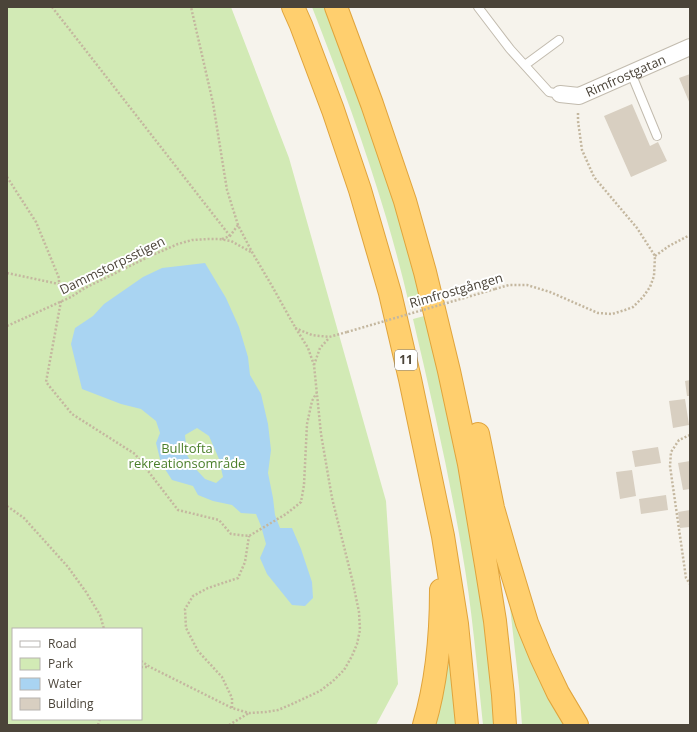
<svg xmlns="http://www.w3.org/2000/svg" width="697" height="732" viewBox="0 0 697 732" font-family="'Open Sans',sans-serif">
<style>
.green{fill:#d2eab5;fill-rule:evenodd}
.water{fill:#a9d4f2;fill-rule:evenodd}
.building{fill:#d8cfc1}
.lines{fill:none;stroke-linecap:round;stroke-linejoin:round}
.lane-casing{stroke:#c2bbae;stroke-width:10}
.street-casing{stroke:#c2bbae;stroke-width:18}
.highway-casing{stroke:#e0a43c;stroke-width:24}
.path{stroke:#c4b79f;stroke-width:2.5;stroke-dasharray:2 2;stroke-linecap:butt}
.lane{stroke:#fff;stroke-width:8}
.street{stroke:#fff;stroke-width:16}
.highway{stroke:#ffcf6e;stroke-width:22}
.path-bridge{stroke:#c4b79f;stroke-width:2.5;stroke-dasharray:2 2;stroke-linecap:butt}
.labels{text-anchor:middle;stroke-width:4;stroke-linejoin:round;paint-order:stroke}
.shield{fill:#fff;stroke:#817c74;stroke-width:1}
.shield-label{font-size:12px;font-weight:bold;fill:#4b4439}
.street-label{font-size:13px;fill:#4b4439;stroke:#fff}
.park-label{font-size:13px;fill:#4a7f2a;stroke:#fff}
</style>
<rect width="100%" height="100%" fill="#f6f3ec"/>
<path class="green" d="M7,7H231L289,158L386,501L398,684L376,725H7ZM13,629H141V719H13Z
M312,7H328L362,97L426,304L410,308C403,278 395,247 386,217C365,146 339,76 312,7Z
M428,315L463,473L498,725H483C477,667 472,608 462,551C449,473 431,396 413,319Z
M507,581L567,725H522L519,686Z
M448,615L460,725H431Z"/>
<path class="water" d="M205,263L226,298L239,327L248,357L250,375L261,394L268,424L271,450L268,473L273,498L275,515L280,528H292L301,549L312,582L313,598L305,606L292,605L267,574L260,558L266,544L261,526L256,514L241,513L232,505L213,501L198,495L193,486L172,480L161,463L156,443L160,433L156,421L141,409L121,404L82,389L71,344L75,328L93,316L104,304L143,277L162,268ZM197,428L209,436L219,459L223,477L216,483L205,479L194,467L187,455L185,435Z"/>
<path class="building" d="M690,74V104L679,78Z
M632,104L650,146L658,142L667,161L631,177L604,116Z
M690,380V396H687L685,381Z
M685,399L689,425L673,428L669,401Z
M658,447L661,463L635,467L632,451Z
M690,461V489L683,490L678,463Z
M632,470L636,496L620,499L616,472Z
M666,495L668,510L641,514L639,499Z
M690,510V527L680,528L678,512Z"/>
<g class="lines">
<defs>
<path id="lane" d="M478,7L510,49L549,92L560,94
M525,65L559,40
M631,73L657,136"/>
<g id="street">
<path id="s1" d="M560,94L579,96L690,47"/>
</g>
<path id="highway" d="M293,7L301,25L333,110L360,190L390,293L410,379L443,536L457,624L467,725
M336,7L372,104L405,201L425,272L449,371L469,464L486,565L495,621L503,695L505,725
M478,434L493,508L508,560L527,623L541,657L549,674L558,693L577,725
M424,725C437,681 441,636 441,590"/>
</defs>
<use href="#lane" class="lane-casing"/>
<use href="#street" class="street-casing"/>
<use href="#highway" class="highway-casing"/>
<path class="path" d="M52,7L230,236
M7,177L36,222L59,278V284
M222,239L230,236L238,225
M655,256L669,246L688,236H690
M7,273L59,284L85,288
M495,289L509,285H527L550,292L598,313L612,314L625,310L633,307L643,297L650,287L654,276L655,256L637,228L594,177L582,150L578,121V111
M61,301L46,382L72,414L135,454L178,510L219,520L231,534L249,536L286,514L301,502L304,485L307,424L312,401L317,392
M7,326L71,297L85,288L148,257L178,244L192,240L208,239H219L231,241L251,252
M295,328L312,335L329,337L347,332
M314,365L320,348L329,338
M690,435L679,440L671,452L670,466L686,578L690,584
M7,506L24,518L68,567L86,592L100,615L104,629
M141,661L150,667L232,708L249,713L266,712L278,710L290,705L320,691L333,681L344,670L352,656L357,644L360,630L359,612L353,583L332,498L321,434L314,365L308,348L295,327L272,286L252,252L238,225L227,190L213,103L191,7
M141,667H149
M232,708V698L222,677L198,651L186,628L185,609L193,596L208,588L238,578L245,562L249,536
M98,725L100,719
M229,725L249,713"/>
<use href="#lane" class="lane"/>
<use href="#street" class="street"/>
<use href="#highway" class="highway"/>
<path class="path-bridge" d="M347,332L495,289"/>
</g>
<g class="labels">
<rect class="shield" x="395" y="350" width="22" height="20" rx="3"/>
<g class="shield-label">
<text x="406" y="364">11</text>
</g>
<g class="street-label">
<text dy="5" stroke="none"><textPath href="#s1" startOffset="70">Rimfrostgatan</textPath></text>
<text transform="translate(112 265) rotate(-26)" y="5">Dammstorpsstigen</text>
<text transform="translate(456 290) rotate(-16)" y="5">Rimfrostgången</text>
</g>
<g class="park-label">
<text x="187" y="453">Bulltofta<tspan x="187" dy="15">rekreationsområde</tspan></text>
</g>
</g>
<rect width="697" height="732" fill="none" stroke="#4b4439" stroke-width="16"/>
<rect x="12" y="628" width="130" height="92" fill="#ffffff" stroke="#b7b4b0"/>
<rect x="20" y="641" width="20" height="6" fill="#ffffff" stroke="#b7b4b0"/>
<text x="48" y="648" font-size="12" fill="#4b4439">Road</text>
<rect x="20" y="658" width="20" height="12" fill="#d2eab5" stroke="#b7b4b0"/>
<text x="48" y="668" font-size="12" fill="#4b4439">Park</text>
<rect x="20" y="678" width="20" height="12" fill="#a9d4f2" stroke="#b7b4b0"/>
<text x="48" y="688" font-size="12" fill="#4b4439">Water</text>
<rect x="20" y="698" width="20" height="12" fill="#d8cfc1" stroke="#b7b4b0"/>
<text x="48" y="708" font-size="12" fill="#4b4439">Building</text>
</svg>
